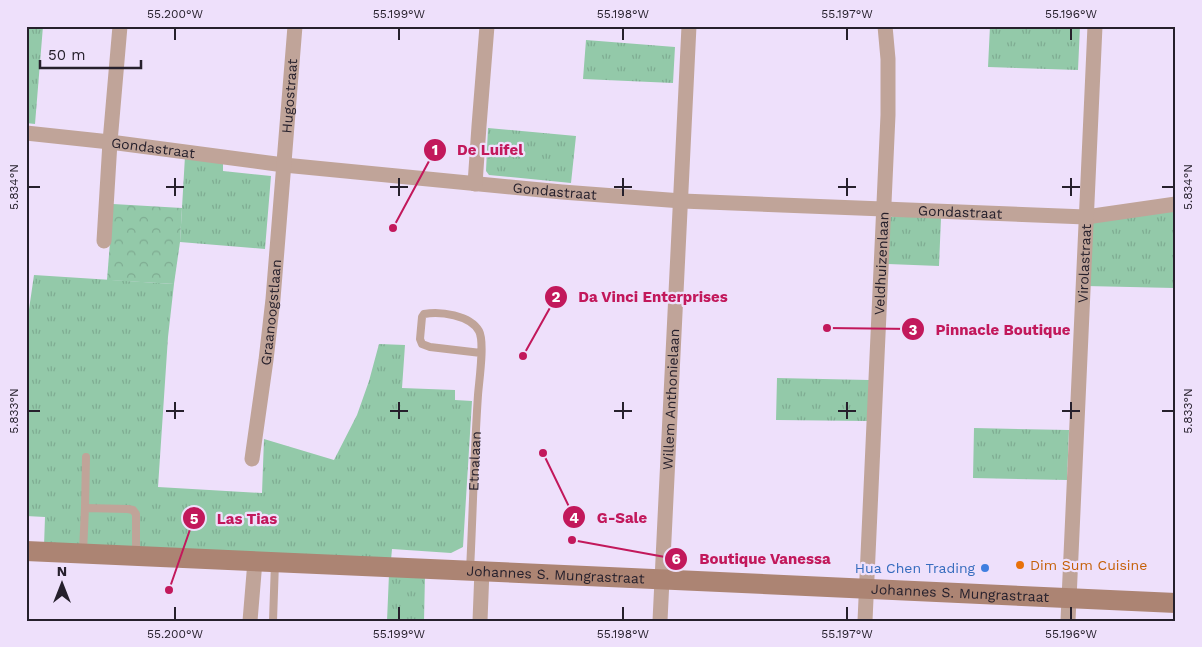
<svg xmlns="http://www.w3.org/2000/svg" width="1202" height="647" viewBox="0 0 1202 647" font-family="'Work Sans',sans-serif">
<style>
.grass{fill:url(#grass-tufts)}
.forest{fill:url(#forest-crowns)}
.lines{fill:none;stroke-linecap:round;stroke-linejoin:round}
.lane{stroke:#c0a499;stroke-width:8}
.street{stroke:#c0a499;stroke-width:15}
.secondary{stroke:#ac8473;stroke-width:20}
.ticks{fill:none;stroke:#26202c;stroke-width:2}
.food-dot{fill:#e8710a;stroke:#eee0fb;stroke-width:2}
.shop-dot{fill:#3f7fe0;stroke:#eee0fb;stroke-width:2}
.labels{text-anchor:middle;stroke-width:4.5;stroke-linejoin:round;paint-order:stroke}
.street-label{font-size:14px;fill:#26202c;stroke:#eee0fb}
.food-label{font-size:14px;fill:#c56008;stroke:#eee0fb;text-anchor:start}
.shop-label{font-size:14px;fill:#366cbe;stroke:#eee0fb;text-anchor:end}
.leader{fill:none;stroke:#c2185b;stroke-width:2}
.callout-dot{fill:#c2185b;stroke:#eee0fb;stroke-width:2}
.mark-label{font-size:15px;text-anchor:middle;font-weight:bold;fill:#fff}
.callout-label{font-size:15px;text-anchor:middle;font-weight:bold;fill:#c2185b;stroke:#eee0fb;stroke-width:4.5;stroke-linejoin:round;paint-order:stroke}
.neatline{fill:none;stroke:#26202c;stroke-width:2}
.ticks-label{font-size:12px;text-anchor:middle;fill:#26202c}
</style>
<defs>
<pattern id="grass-tufts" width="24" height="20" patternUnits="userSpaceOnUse" patternTransform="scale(1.25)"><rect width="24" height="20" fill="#93c9a9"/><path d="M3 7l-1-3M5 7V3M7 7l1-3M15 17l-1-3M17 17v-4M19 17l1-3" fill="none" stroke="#7fac92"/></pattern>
<pattern id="forest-crowns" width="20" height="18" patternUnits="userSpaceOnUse" patternTransform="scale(1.25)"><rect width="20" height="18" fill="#93c9a9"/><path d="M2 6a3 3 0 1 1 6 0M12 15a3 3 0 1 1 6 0" fill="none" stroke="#7fac92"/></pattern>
</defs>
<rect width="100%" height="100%" fill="#eee0fb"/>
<path class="grass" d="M26,26H43L35,124L26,123Z
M990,26H1080L1078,70L988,67Z
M586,40L675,47L673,83L583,79Z
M488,128L576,136L571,183L489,175L486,171Z
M185,156L223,161V171L271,176L265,249L180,242Z
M1176,209V287L1174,288L1086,286L1093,223Z
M893,216L941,218L939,266L888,264L889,218Z
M34,275L174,284L168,337L158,487L262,493L264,439L334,460L357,415L369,381L379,344L405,345L402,388L455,390V400L472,401L463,547L451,553L392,549L391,560L44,546L45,517L26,516V330Z
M777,378L869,380L868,421L776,420Z
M974,428L1069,430L1067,480L973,478Z
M389,574L425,575L424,621H387Z"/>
<path class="forest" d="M113,204L182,208L180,242L174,284L107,280Z"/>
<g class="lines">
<g class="lane">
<path d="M85,508L86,457"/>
<path d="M83,552L85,508L128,509L133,510L136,514V555"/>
<path id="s1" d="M470,570C473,512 474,453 478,395C479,381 485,342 479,331C470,315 440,311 424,314L422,317L420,339L422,344L430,347L481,353"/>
<path d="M273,621L275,562"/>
</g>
<g class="street">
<path id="s2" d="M26,133L110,142L284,165L562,192L682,201L1086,217L1176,204"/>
<path d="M475,184L479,126L487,26"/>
<path d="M104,241L110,142L120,26"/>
<path id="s3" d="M252,459L266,360L273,299L295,26"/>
<path d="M250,621L255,561"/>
<path d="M480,621L482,570"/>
<path id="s4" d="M660,621L689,26"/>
<path id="s5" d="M865,621L888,115V59L885,26"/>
<path id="s6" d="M1068,621L1095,26"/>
</g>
<path class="secondary" id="s7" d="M26,551C409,568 793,585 1176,603"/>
</g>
<path class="ticks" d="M175,28V40M399,28V40M623,28V40M847,28V40M1071,28V40M175,178V196M399,178V196M623,178V196M847,178V196M1071,178V196M28,187H40M166,187H184M390,187H408M614,187H632M838,187H856M1062,187H1080M1162,187H1174M175,402V419M399,402V419M623,402V419M847,402V419M1071,402V419M28,411H40M166,411H184M390,411H408M614,411H632M838,411H856M1062,411H1080M1162,411H1174M175,607V620M399,607V620M623,607V620M847,607V620M1071,607V620"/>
<circle class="food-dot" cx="1020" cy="565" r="5"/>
<circle class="shop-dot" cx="985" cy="568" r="5"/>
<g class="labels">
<g class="street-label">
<text dy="5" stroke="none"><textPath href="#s3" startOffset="365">Hugostraat</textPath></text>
<text dy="5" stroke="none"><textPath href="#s2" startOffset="128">Gondastraat</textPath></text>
<text dy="5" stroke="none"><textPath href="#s2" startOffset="532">Gondastraat</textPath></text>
<text dy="5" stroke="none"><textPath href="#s2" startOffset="938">Gondastraat</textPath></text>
<text dy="5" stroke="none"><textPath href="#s5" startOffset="358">Veldhuizenlaan</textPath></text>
<text dy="5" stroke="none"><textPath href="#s6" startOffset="358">Virolastraat</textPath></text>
<text dy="5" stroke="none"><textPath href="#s3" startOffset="148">Graanoogstlaan</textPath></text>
<text dy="5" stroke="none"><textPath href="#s4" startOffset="222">Willem Anthonielaan</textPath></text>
<text dy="5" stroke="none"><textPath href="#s1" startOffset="109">Etnalaan</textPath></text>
<text dy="5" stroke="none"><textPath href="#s7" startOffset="530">Johannes S. Mungrastraat</textPath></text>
<text dy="5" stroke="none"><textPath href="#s7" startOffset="935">Johannes S. Mungrastraat</textPath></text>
</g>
<g class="food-label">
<text x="1030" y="570">Dim Sum Cuisine</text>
</g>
<g class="shop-label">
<text x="975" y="573">Hua Chen Trading</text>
</g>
</g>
<path class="leader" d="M393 228L435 150M523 356L556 297M827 328L913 329M543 453L574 517M169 590L194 518M572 540L676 559"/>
<g class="callout-dot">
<circle cx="393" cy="228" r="5"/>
<circle cx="523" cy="356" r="5"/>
<circle cx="827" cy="328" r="5"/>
<circle cx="543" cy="453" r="5"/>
<circle cx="169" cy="590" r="5"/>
<circle cx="572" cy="540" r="5"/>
<circle cx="435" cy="150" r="12"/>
<circle cx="556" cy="297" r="12"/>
<circle cx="913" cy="329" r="12"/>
<circle cx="574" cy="517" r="12"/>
<circle cx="194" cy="518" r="12"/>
<circle cx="676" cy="559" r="12"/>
</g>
<g class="mark-label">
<text x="435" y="155">1</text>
<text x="556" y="302">2</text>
<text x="913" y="335">3</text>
<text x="574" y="523">4</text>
<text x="194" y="524">5</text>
<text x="676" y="564">6</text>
</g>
<g class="callout-label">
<text x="490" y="155">De Luifel</text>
<text x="653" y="302">Da Vinci Enterprises</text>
<text x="1003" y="335">Pinnacle Boutique</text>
<text x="622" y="523">G-Sale</text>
<text x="247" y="524">Las Tias</text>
<text x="765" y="564">Boutique Vanessa</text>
</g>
<rect width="1202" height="647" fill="none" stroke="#eee0fb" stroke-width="55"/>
<g transform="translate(62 584)" stroke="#eee0fb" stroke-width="4" paint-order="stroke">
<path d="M0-4L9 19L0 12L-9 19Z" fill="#26202c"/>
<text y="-8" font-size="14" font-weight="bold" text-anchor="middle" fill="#26202c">N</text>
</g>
<path d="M40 60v8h101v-8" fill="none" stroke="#26202c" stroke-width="2.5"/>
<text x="48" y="60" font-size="15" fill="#26202c" stroke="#eee0fb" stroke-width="4" paint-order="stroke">50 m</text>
<rect x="28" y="28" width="1146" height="592" class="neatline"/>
<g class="ticks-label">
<text x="175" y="18">55.200°W</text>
<text x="399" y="18">55.199°W</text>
<text x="623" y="18">55.198°W</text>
<text x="847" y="18">55.197°W</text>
<text x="1071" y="18">55.196°W</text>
<text transform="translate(14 187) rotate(-90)" y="4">5.834°N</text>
<text transform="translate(1188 187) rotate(-90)" y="4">5.834°N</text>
<text transform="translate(14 411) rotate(-90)" y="4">5.833°N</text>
<text transform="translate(1188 411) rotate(-90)" y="4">5.833°N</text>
<text x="175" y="638">55.200°W</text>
<text x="399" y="638">55.199°W</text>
<text x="623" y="638">55.198°W</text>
<text x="847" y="638">55.197°W</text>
<text x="1071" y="638">55.196°W</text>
</g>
</svg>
